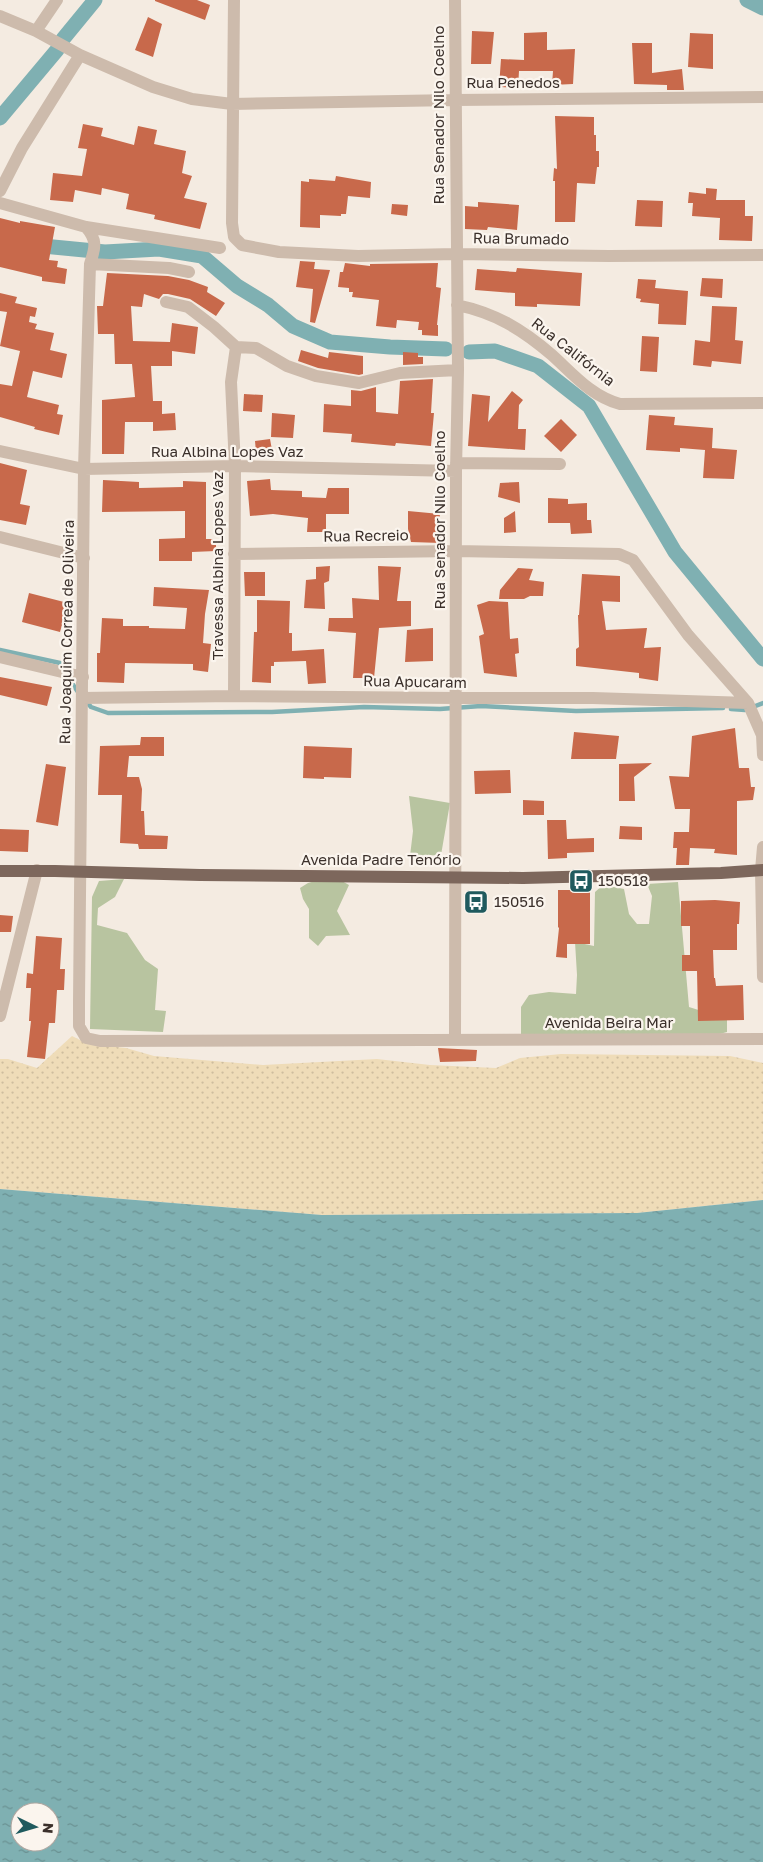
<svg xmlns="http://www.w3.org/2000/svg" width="763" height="1862" viewBox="0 0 763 1862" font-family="'Golos Text',sans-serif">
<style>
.green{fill:#b8c4a0}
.sand{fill:url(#sand-dots)}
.water{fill:url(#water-ripples);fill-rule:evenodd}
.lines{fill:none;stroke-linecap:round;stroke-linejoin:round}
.stream{stroke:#7fb0b2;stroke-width:4.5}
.canal{stroke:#7fb0b2;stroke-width:15}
.building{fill:#c8694b}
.minor{stroke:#cdbbac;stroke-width:12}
.major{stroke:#7d675c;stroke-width:12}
.labels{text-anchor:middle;stroke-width:4.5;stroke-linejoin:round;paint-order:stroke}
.street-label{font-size:15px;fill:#3b302b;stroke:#fbf5ee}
.poi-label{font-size:15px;fill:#3b302b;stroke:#fbf5ee;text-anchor:start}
</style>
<defs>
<pattern id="sand-dots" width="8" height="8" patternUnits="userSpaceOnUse" patternTransform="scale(1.25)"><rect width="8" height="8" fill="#efdcb8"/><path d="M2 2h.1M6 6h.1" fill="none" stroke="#cebd9e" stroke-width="1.8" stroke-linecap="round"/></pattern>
<pattern id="water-ripples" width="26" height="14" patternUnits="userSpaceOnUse" patternTransform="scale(1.25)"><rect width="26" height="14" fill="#7fb0b2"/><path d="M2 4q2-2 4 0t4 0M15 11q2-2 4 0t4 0" fill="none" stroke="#699091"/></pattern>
</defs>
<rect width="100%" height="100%" fill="#f4ebe1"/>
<path class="green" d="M409,796L450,803L441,855L410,856L413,831Z
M333,876L349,885L337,911L350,935L326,936L318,946L309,938V909L303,899L300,888L308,883Z
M124,879L115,897L98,908L97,925L127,933L145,960L158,969L155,1010L166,1011L163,1032L90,1029L92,897L99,881Z
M678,882L689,1007L727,1019V1032L716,1035L521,1036V1007L529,995L549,992L576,994L577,975L575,942L594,946L595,892L603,885L624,889L629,914L637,924H649L652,896L647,884Z"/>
<path class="sand" d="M72,1036L88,1044L126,1048L154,1056L263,1065L377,1059L430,1065L496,1068L520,1058L561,1054L730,1056L763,1063V1200L637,1213L322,1215L0,1189V1059H8L37,1068Z"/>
<path class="water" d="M0,1189L322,1215L637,1213L763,1200V1862H0ZM20,1812H50V1842H20Z"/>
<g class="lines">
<path class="stream" d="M0,650L60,663L63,669
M67,676L78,692
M85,700L91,707L108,713L272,712L364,707L440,709L481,706L576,711L723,708
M731,709L745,710L763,703"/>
<path class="canal" d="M747,0L763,8
M63,39L95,0
M0,118L57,50
M0,233L22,244L105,252L159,249L202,256L237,286L268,305L293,326L330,342L390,347L446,349
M469,352L495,351L538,366L589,406L675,552L763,659"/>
</g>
<path class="building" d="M155,0H197L210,5L205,20L155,1Z
M148,17L162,24L153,57L135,50Z
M472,31L494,32L491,64H471Z
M547,32V50L575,49L573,84L552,85L553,71H519L518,88L499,87L501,59L524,60V33Z
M690,33L713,34V69L688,67Z
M632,43H652V73L682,69L684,90H667V85L634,84Z
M555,116L594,117V135H596V151H599V167H597L595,184L577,183L575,222H555V181H553L554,168L557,169Z
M83,124L103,128L101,136L134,145L138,126L157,130L154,144L186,151L182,173L192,176L184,198L207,203L200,229L154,219L155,215L126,209L129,194L102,188L101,195L75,190L73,202L50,200L53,173L82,176L87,149L78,148Z
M336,176L371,182L370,198L348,196L346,214H341V216L320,215V228L300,227L301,181L309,182V179L335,181Z
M706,188L717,189L716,200H745V216H753L752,241L719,240L720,218L692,216L693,203H688L689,192L706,194Z
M637,200L663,201L662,227L635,226Z
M478,202L519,205L517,230L488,227L487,230L465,229V206L478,207Z
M392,204L408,205L407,216L391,214Z
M0,218L20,223V221L55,227L49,260L58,261L57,267L67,269L65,284L42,281V277L0,267Z
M300,261L315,262L314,269L330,270L315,323L310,322L313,289L296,287Z
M345,263L370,266V264L438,263L436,287L441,288L437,325H438V336L422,335V330H418L419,322L397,320L396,328L376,326L379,300L352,297L353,292H349V288L338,287L340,272H343Z
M517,268L582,273L580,306L537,304V307L515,306V293L475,290L477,269L516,272Z
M107,273L168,276L189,280L208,287L207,292L225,303L216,316L190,299L168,294H163L159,299L144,294L142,307L131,306L133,341L170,342L172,323L198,327L195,354L172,351V366H151L153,401H162V414L175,413L176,430L153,431V422H125L124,454H102V400L135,397L132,364H115L114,334H98L97,306H103Z
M702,278L723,279L722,298L700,296Z
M638,279L656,280L655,288L688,291L686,325L658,324L659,304L640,302L641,299L636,298Z
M0,293L17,297L15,303L37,308L35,317L30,316L29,322L37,324L35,329L54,333L50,350L67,354L62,378L33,371L27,397L59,405L57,414L63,415L59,435L34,429L35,427L0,417V384L12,386L20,351L0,346L7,312L0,311Z
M712,306L737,307L735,340L743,341L741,364L712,361L711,367L693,365L695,340L710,342Z
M642,336L659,337L657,372L640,371Z
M301,350L328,358L329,352L363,356V374L359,375L318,368L298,361Z
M403,352L418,353V357H423V364L403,365Z
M433,379L431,413H434L431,446L396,443L395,446L351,442L352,434L323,432L324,404L351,406V390L361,391L376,387V412L398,414L400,381Z
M512,391L523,400L519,405L518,429H526L525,450L468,446L472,394L490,396L488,422Z
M244,394L263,395L262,412L243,411Z
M272,413L295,415L293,438L271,437Z
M649,415L675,417L674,425L713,428L712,448L737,450L734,479L703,478L705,450L680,448V452L646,450Z
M561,419L577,435L561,452L544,436Z
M270,439L272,450L256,452L255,441Z
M0,463L27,470L20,504L30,506L26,525L0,520Z
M270,479L271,490L302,491V497L326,498L328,488H349V514H326V532H307L308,518L273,514L250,516L247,481Z
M103,480L139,482V488L183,487V481L206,482V539H216V551L192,552V561H159V539L185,538V511L102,512Z
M519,482L520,503L498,497L500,483Z
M548,498L568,499V504L587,503V520H591L592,533L571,534L570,523H548Z
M408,511L440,514L438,530H441V543L411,542L408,529Z
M515,511L516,532L504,533V518Z
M330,566L329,581L324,583L325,609L304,608L306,580L316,579V567Z
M378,566L401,567L397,601H411V626L379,628L374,678H353L356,633L328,631L329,618H353L352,598L379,600Z
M518,568L533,569L529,580L544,582L543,596H530L524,599H499L500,590Z
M244,572H265V596H245Z
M582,574L620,576V602L602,601L606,630L647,628L644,648L661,647L658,681L639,678V673L576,666V649L579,647L578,615H579Z
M154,587L209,590L205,614L203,643L211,644L208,672L193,670V664L125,663L124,683L97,682V653H100L102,618L123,619V626H149V628L185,629L187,608L153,606Z
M29,593L68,603L60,632L22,622Z
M257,600L290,601L289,633H292V651L324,649L326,683L308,684L306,661L274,662V666H271V683L252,682L254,632H257Z
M489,601L508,602L510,639L518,638L519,653L515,654L517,677L484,673L479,636L484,634L477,605Z
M433,628V661L405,662L407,630Z
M0,677L52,687L47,706L0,695Z
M735,728L739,768H749L751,787H755L753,800L737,801V855L714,853L715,849L690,848L689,865H676L677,848H673L674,832H689L690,809H675L669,776L689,777L692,736Z
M574,732L619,736L616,759H571Z
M141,737H164V756H129L127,777H139L142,789L141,811H144L145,835L168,836L167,849H139L138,844L120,843L122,795H98L100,746L140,745Z
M304,746L352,748L351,778L324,777V779L303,778Z
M652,763L634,777L635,801H619V764Z
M46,764L66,767L58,826L36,822Z
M510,770L511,793L475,794L474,771Z
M523,800L544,801V815H523Z
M547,820H566L567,839L594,838V852L567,853V858L548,859Z
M620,826L642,827V840L619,839Z
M0,829L29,830L28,852L0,851Z
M558,890H590V944H567V958L556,957L559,928L558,927Z
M715,900L740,902L739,924H737V950H713L714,978H715L716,986L743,985L744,1020L698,1021L697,971H682V955H690V926H681V901Z
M0,915L13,916L11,932H0Z
M36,936L62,938L60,969H65L64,990H57L55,1023H49L45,1059L27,1057L31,1021H29L31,988H26L27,973L33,974Z
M438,1048L477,1050L476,1061L440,1062Z"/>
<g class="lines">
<path class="minor" d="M234,0L232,223L234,237L242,245L279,252L358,256L456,254L609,256L763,255
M455,0L458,370L456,471L455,1040
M0,16L36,31L80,55L153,87L192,99L232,104L455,100L763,97
M36,31L57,0
M0,191L22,148L80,55
M0,203L86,227L220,248
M86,227C98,241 95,248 90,264L84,469L79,1002V1026L86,1038L100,1041L763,1039
M90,264L169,268L189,272
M166,302L188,307L214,327L236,347L256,348L287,366L316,376L359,383L400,373L458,370
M457,305C495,313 522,329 552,355C573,374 591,396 620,404L763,403
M0,451L84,469L235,466L456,471
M456,463L560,464
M0,537L84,558
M234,554L456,551L619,554L633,560L688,635L748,703L762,735L763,755
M0,657L83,677
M234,696L235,466L231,382L236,347
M82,698L234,696L456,698H593L748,703
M763,847L761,870L763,977
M0,1016L37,870"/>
<path class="major" d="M0,871H55L200,875L523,878L721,873L763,870"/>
</g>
<defs>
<symbol id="bus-square" viewBox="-11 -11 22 22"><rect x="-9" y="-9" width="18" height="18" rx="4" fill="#1f5a5e" stroke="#fbf5ee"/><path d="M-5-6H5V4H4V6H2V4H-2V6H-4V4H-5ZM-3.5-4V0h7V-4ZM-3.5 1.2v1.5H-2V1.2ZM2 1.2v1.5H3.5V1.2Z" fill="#fff"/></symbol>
</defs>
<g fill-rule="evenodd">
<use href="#bus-square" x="567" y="867" width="28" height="28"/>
<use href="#bus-square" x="462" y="888" width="28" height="28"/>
</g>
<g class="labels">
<g class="street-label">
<text x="513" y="88">Rua Penedos</text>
<text transform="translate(439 115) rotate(-90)" y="5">Rua Senador Nilo Coelho</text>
<text transform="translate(521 239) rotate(1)" y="5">Rua Brumado</text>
<text transform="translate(573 352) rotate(38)" y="5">Rua Califórnia</text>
<text x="227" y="457">Rua Albina Lopes Vaz</text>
<text transform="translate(440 520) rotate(-90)" y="5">Rua Senador Nilo Coelho</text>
<text transform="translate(366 536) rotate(-1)" y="5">Rua Recreio</text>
<text transform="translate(218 566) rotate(-90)" y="5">Travessa Albina Lopes Vaz</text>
<text transform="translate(67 632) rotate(-89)" y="5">Rua Joaquim Correa de Oliveira</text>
<text transform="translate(415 682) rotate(1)" y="5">Rua Apucaram</text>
<text x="381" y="865">Avenida Padre Tenório</text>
<text x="609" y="1028">Avenida Beira Mar</text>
</g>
<g class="poi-label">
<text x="598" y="886">150518</text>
<text x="494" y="907">150516</text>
</g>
</g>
<g transform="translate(35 1827) rotate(95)"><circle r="24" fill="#fbf5ee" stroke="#aea6a0"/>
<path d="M0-4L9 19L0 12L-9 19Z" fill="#1f5a5e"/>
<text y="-8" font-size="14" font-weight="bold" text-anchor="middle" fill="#3b302b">N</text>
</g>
</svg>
